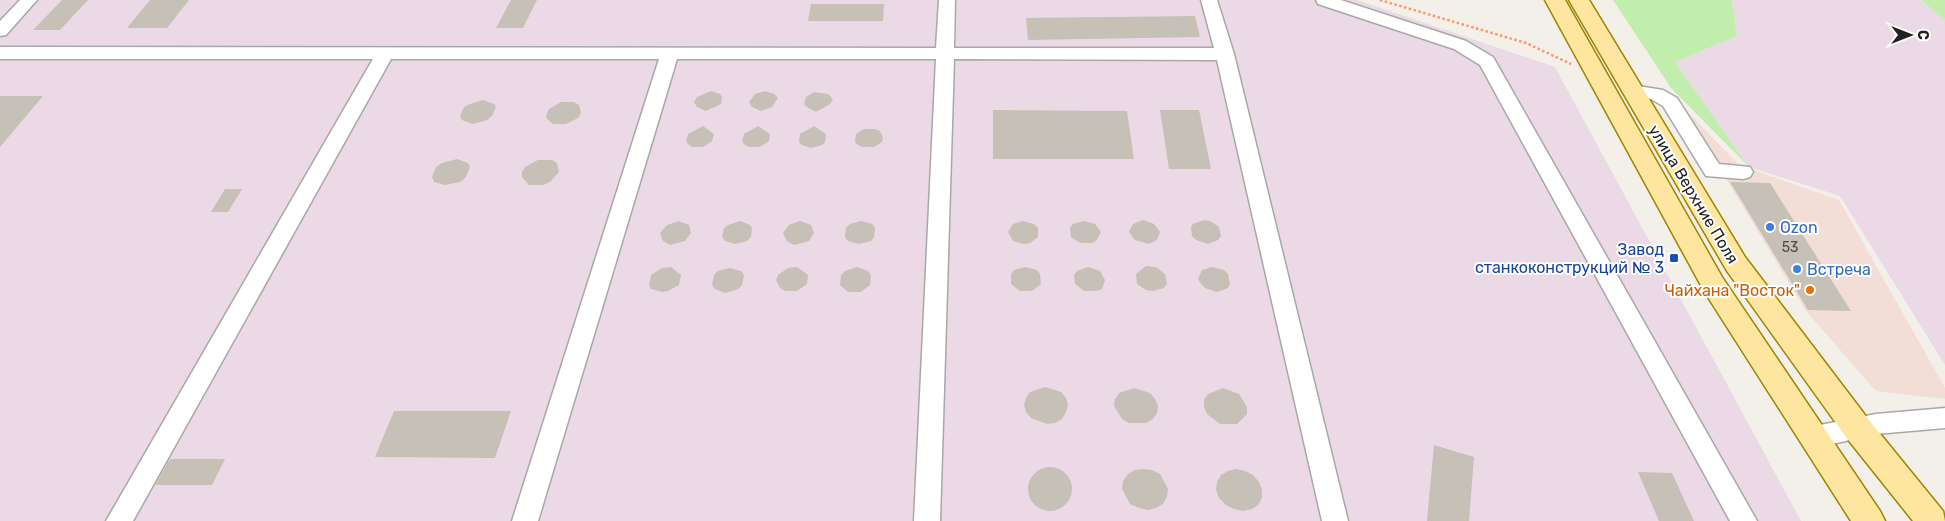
<svg xmlns="http://www.w3.org/2000/svg" width="1945" height="521" viewBox="0 0 1945 521" font-family="Rubik,sans-serif">
<style>
.commercial{fill:#f3ddd7}
.industrial{fill:#ebd9e5}
.grass{fill:#c1eeac}
.building{fill:#c7c0b6}
.lines{fill:none;stroke-linecap:round;stroke-linejoin:round}
.minor-casing{stroke:#a8a8a8;stroke-width:3}
.major-casing{stroke:#9f8500;stroke-width:3}
.path{stroke:#ff946c;stroke-width:2.5;stroke-dasharray:2.5 2.5;stroke-linecap:butt}
.minor{fill:#fff;fill-rule:evenodd}
.major{fill:#ffe6a0;fill-rule:evenodd}
.shop-dot{fill:#3f7fe0;stroke:#fff;stroke-width:2}
.transit-dot{fill:#1a4fb4;stroke:#fff;stroke-width:2}
.food-dot{fill:#e8710a;stroke:#fff;stroke-width:2}
.labels{text-anchor:middle;stroke-width:4;stroke-linejoin:round;paint-order:stroke}
.number-label{font-size:14px;fill:#4a4946}
.street-label{font-size:16px;fill:#212121;stroke:#fff}
.shop-label{font-size:16px;fill:#366cbe;stroke:#fff;text-anchor:start}
.transit-label{font-size:16px;fill:#164399;stroke:#fff;text-anchor:end}
.food-label{font-size:16px;fill:#c56008;stroke:#fff;text-anchor:end}
</style>
<rect width="100%" height="100%" fill="#f2f0e8"/>
<path class="commercial" d="M1682,106L1739,165L1839,200L1945,388V399L1876,391L1806,311Z"/>
<path class="industrial" d="M0,0H1357L1555,67L1801,521H0Z
M1732,0H1921L1945,20V365L1840,196L1749,167L1675,62L1737,36Z"/>
<path class="grass" d="M1613,0H1732L1737,36L1675,62L1749,167L1671,88Z
M1921,0H1945V20Z"/>
<path class="building" d="M62,0H88L60,30H33Z
M150,0H189L167,28H127Z
M511,0H537L523,28H496Z
M811,4H884L883,21H808Z
M1195,16L1200,37L1028,40L1026,18Z
M711,91L720,94L722,97L721,104L706,111L697,107L694,102L697,97Z
M765,91L774,94L778,98L772,107L761,111L752,107L749,102L755,94Z
M814,92L828,94L833,99L830,104L816,112L807,107L804,104L806,97Z
M0,96H43L0,147Z
M483,100L494,104L496,107L492,116L487,120L473,124L462,120L460,116L464,107L470,104Z
M561,102H574L579,105L581,113L578,118L566,124H553L546,118L547,113L549,109Z
M993,110L1127,111L1134,159H993Z
M1160,110H1199L1211,169H1169Z
M703,126L714,134L712,141L703,147H692L688,144L686,141L688,134Z
M758,126L770,134L769,141L760,147H749L745,145L742,141L744,134Z
M814,126L826,134L825,142L822,145L811,148L802,145L799,142L800,134Z
M864,129H875L880,131L883,138L882,142L874,147H862L858,145L855,142L856,134Z
M457,159L468,163L470,167L466,177L460,182L445,185L434,182L432,177L436,167L442,163Z
M538,160H552L557,163L559,172L550,182L543,185H529L522,177V172L525,167Z
M1730,182L1770,183L1851,311L1808,310Z
M225,189H242L228,212H211Z
M1143,220L1154,224L1160,232L1157,240L1149,244L1135,240L1129,232L1133,224Z
M1204,220L1210,221L1219,227L1221,236L1218,240L1208,244L1196,240L1192,236L1191,227L1193,224Z
M679,221L689,225L691,233L685,241L670,245L663,241L660,233L667,225Z
M740,221L750,225L752,228L751,237L747,241L735,244L725,241L722,237L724,228L728,225Z
M800,221L811,225L814,233L809,241L794,245L787,241L783,233L789,225Z
M861,221L872,224L875,228L874,237L871,241L859,244L848,241L845,237L846,228L850,224Z
M1023,221L1034,224L1038,228V237L1030,243L1024,244L1013,241L1008,232L1013,224Z
M1084,221L1095,224L1101,232L1097,240L1092,243H1080L1071,237L1070,228L1073,224Z
M1146,266L1156,267L1165,274L1167,284L1164,288L1153,291L1146,290L1137,284L1136,274Z
M671,267L681,275L679,285L668,291L662,292L651,289L649,285L651,275L662,268Z
M797,267L808,275L807,284L797,291H785L780,288L776,280L778,275L788,268Z
M857,267L868,271L871,275L870,285L861,292H848L840,285L841,275L845,271Z
M1025,267L1037,270L1040,274L1041,284L1032,291H1020L1011,284V274L1014,270Z
M1088,267L1100,271L1105,280L1102,289L1096,291H1084L1075,284L1074,275L1077,271Z
M1212,267L1224,270L1228,274L1230,284L1228,288L1217,292L1205,288L1201,284L1198,279L1202,270Z
M730,268L741,271L744,275L742,285L738,289L725,293L715,289L712,285L714,275L718,271Z
M1045,387L1061,392L1066,398L1068,405L1066,412L1062,419L1055,423L1047,424L1031,418L1026,412L1024,405L1026,398L1030,392Z
M1134,388L1150,393L1155,399L1158,406L1157,413L1153,419L1146,423H1129L1122,419L1114,406L1115,399L1119,393Z
M1223,388L1239,394L1247,407V414L1237,424H1220L1207,414L1204,407V400L1208,394Z
M394,411H511L495,458L375,457Z
M1434,445L1474,457L1469,521H1427Z
M170,459H225L212,485H155Z
M1028 489a22 22 0 1 1 44 0a22 22 0 1 1-44 0Z
M1143,469L1152,470L1160,474L1168,489L1167,497L1163,504L1156,508L1148,510L1139,508L1130,504L1122,489L1123,481L1128,474L1135,470Z
M1236,469L1245,471L1253,475L1259,482L1262,490V498L1258,505L1252,509L1243,511L1234,509L1226,505L1219,498L1216,490L1217,482L1221,475L1228,471Z
M1638,472L1672,473L1694,521H1659Z"/>
<g class="lines">
<defs>
<path id="minor" d="M20,0H37L6,35L0,36V21Z
M939,0H955L954,48H1214L1201,0H1217L1234,54L1348,521H1322L1217,60L954,59L940,521H914L936,59H677L538,521H512L659,59H391L133,521H106L373,59H0V47L936,48Z
M1316,0H1341L1466,41L1493,57L1757,521H1730L1480,65L1454,49L1318,4Z
M1632,85L1663,90L1677,98L1719,164L1750,167L1753,172L1750,177L1743,179L1706,176L1663,106L1651,99L1625,95L1623,91L1625,87Z
M1945,408V428L1876,434L1815,448L1806,444L1803,437L1806,430L1815,426L1876,414Z"/>
<path id="major" d="M1545,0H1565L1722,277L1880,511L1885,521H1851L1704,291Z
M1569,0H1589L1745,257L1868,419L1943,511L1945,521H1913L1846,437L1727,271Z"/>
</defs>
<use href="#minor" class="minor-casing"/>
<use href="#major" class="major-casing"/>
<path class="path" d="M1380,0L1526,43L1571,64"/>
<use href="#minor" class="minor"/>
<use href="#major" class="major"/>
</g>
<g class="shop-dot">
<circle cx="1770" cy="227" r="5"/>
<circle cx="1797" cy="269" r="5"/>
</g>
<rect class="transit-dot" x="1669" y="253" width="10" height="10" rx="2.5"/>
<circle class="food-dot" cx="1810" cy="290" r="5"/>
<g class="labels">
<g class="number-label">
<text x="1790" y="252">53</text>
</g>
<g class="street-label">
<text transform="translate(1694 194) rotate(59)" y="6">улица Верхние Поля</text>
</g>
<g class="shop-label">
<text x="1780" y="233">Ozon</text>
<text x="1807" y="275">Встреча</text>
</g>
<g class="transit-label">
<text x="1664" y="255">Завод<tspan x="1664" dy="18">станкоконструкций № 3</tspan></text>
</g>
<g class="food-label">
<text x="1800" y="296">Чайхана "Восток"</text>
</g>
</g>
<g transform="translate(1910 35) rotate(90)" stroke="#ffffff" stroke-width="4" paint-order="stroke">
<path d="M0-4L9 19L0 12L-9 19Z" fill="#212121"/>
<text y="-8" font-size="14" font-weight="bold" text-anchor="middle" fill="#212121">С</text>
</g>
</svg>
